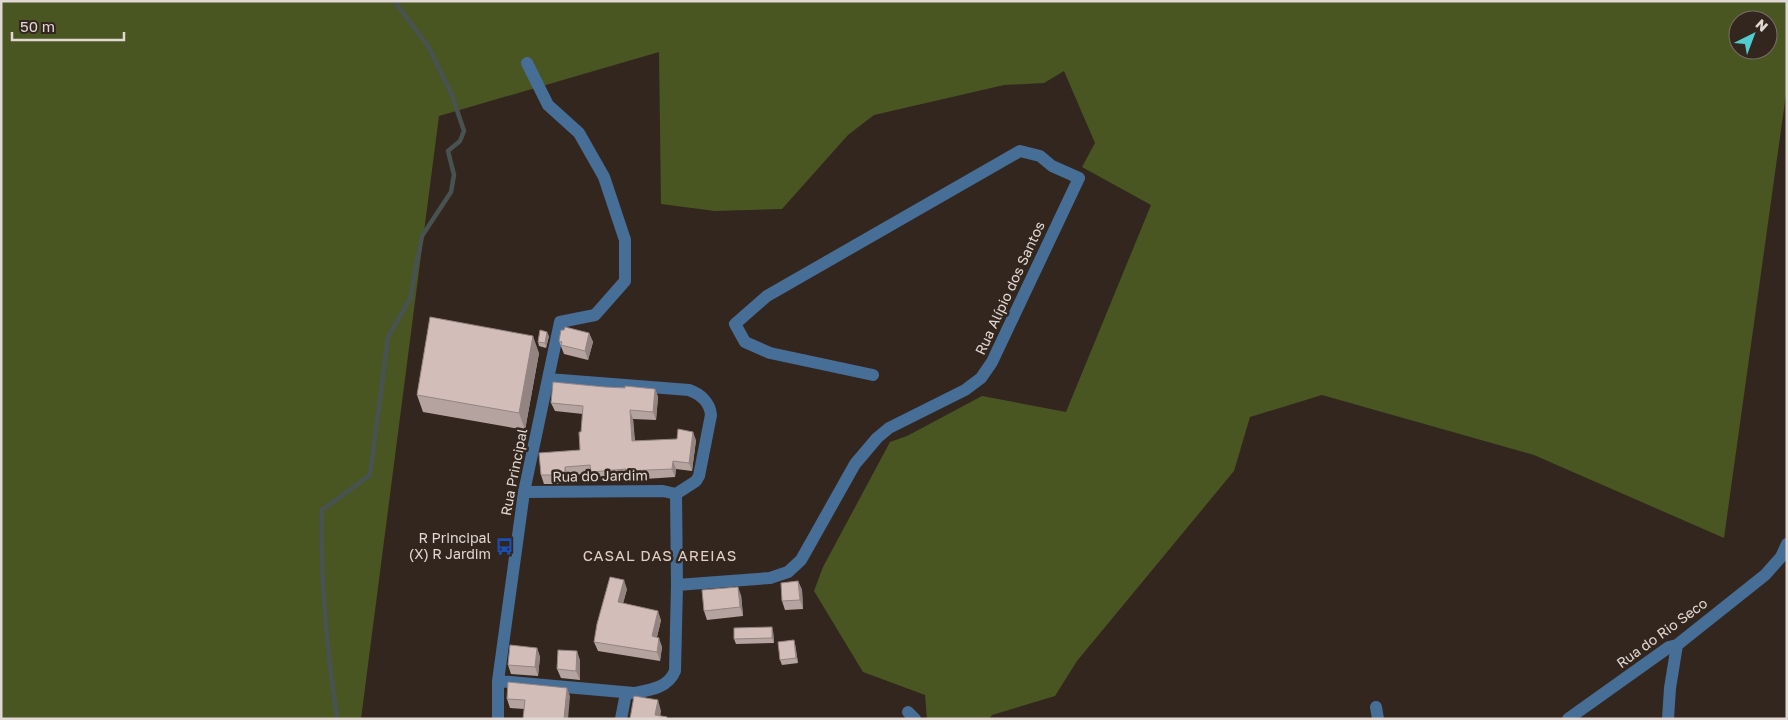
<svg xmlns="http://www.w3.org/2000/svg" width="1788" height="720" viewBox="0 0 1788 720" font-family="'Golos Text',sans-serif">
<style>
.green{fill:#495622;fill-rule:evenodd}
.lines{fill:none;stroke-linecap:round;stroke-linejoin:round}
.stream{stroke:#485251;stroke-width:4.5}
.minor{stroke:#476e97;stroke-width:12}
.wall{fill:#b5a39f}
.shaded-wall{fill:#938482}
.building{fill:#d2bdb9;stroke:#938482}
.labels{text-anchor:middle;stroke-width:5;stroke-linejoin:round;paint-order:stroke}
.street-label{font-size:14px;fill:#e1d8d3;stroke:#33261e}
.poi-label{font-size:14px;fill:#e1d8d3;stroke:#33261e;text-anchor:end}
.neighbourhood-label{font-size:15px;letter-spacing:1px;fill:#e1cfc5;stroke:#33261e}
</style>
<rect width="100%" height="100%" fill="#33261e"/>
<path class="green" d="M1,1H1787V87L1724,538L1534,455L1322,395L1250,417L1234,471L1077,661L1055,696L992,715L989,719H927L925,695L863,672L814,591L823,567L890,442L907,436L982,396L1066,412L1151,205L1082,167L1095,143L1064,71L1044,83L1004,85L874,115L848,135L782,209L715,211L661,204L659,52L439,116L361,719H1ZM1738,20H1768V50H1738Z"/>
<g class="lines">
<path class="stream" d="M337,719C327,650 320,580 322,510L370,475L388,337L410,299L422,236L451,192L454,175L448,151L460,141L464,131L452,95L428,46L398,6L396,1"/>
<path class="minor" d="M548,379L689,390C700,394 710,402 711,415L699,476L696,481L676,494
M524,492L663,491L676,494
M677,585L770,578L788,572L801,560L855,464L877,438L889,428L965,390L981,378L992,362L1079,178L1052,166L1040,156L1020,151L767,296L735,324L745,342L770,353L873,375
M498,681L634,693C650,690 668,688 675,671L677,585L676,494
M1376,707L1378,719
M908,712L915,719
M498,719V681L524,492L560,322L595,315L625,281V240L604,177L579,133L548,105L527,63
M621,719L626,693
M1568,719L1669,647L1677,645L1765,575L1781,557L1787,544
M1668,719L1670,688L1677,645"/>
</g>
<path class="wall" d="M589,333L593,342L588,360L564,354L559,341Z
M549,336L546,348L539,346L538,342Z
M539,353L525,430L423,412L417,395Z
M605,387L655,389L658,397L656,420L633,419L635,441L696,440L692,471L676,469L675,477L629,480V478L594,480L591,474L568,475L569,484H544L541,475L580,450L583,414L555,411L551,403Z
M798,581L802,590L803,609L785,610L782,601Z
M627,589L623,603L661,620L657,637L662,647L660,661L598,651L594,642Z
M741,595L743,616L707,620L704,611Z
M773,631L774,643L736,644L734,639Z
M795,644L798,663L782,665L780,660Z
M537,648L540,657L538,676L511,674L508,665Z
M580,660V680L561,678L557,669Z
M570,696L524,709L510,708L507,699Z"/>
<path class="shaded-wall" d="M547,332L549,336L546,348L545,343Z
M589,333L593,342L588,360L585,351Z
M533,336L539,353L525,430L519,413Z
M655,389L658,397L656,420L653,412Z
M630,410L633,419L635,450L632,441Z
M693,432L696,440L692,471L689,463Z
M673,461L676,469L675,477L672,469Z
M565,467L568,475L569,484L565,475Z
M624,580L627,589L621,611L618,602Z
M798,581L802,590L803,609L800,600Z
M738,587L741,595L743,616L740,607Z
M658,611L661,620L655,645L652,636Z
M772,627L773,631L774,643L772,638Z
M659,638L662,647L660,661L657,652Z
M794,640L795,644L798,663L796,658Z
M537,648L540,657L538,676L535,667Z
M577,651L580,660V680L576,671Z
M567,688L570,696L568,719H564Z
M658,700L661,711L660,719L655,715Z"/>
<path class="building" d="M430,317L533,336L519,413L417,395Z
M565,327L589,333L585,351L561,345L562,342L559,341L561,330H564Z
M540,330L547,332L545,343L538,342Z
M553,382L605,387L625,388V386L655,389L653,412L630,410L632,441L677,439L678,429L693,432L689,463L673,461L672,469L626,471V469L591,472L590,465L565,467V475H541L539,453L580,450L579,432H581L583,406L551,403Z
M610,577L624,580L618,602L658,611L652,636L659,638L657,652L594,642L597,624Z
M798,581L800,600L782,601L781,583Z
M738,587L740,607L704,611L702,590Z
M772,627V638L734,639V628Z
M794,640L796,658L780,660L778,642Z
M510,645L537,648L535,667L508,665Z
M558,650L577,651L576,671L557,669Z
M508,682L567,688L564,719H523L525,700L507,699Z
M634,696L658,700L655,715L667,717V719H630Z"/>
<defs>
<symbol id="bus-bare" viewBox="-9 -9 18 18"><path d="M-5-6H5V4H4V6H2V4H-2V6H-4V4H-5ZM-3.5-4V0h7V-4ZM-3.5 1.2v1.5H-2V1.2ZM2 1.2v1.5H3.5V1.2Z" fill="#1a4fb4" stroke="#33261e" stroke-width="2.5" paint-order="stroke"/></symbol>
</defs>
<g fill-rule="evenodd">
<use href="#bus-bare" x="492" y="534" width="25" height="25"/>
</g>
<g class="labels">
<g class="street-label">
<text transform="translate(1010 288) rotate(-65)" y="5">Rua Alípio dos Santos</text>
<text transform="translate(514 472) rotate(-79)" y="5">Rua Principal</text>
<text transform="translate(600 476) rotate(-1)" y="5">Rua do Jardim</text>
<text transform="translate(1662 633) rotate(-36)" y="5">Rua do Rio Seco</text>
</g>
<g class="poi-label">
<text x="491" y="543">R Principal<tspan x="491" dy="16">(X) R Jardim</tspan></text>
</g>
<g class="neighbourhood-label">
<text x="660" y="561">CASAL DAS AREIAS</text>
</g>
</g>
<rect width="1788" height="720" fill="none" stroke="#e1d8d3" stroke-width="5"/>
<g transform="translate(1753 35) rotate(42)"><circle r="24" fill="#33261e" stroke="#796d66"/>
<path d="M0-4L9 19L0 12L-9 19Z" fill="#52cdcf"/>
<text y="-8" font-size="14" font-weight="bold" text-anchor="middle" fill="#e1d8d3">N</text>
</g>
<path d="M12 32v8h112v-8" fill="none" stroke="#e1d8d3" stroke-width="2.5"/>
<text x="20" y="32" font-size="15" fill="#e1d8d3" stroke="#33261e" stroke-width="4" paint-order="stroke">50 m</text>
</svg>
